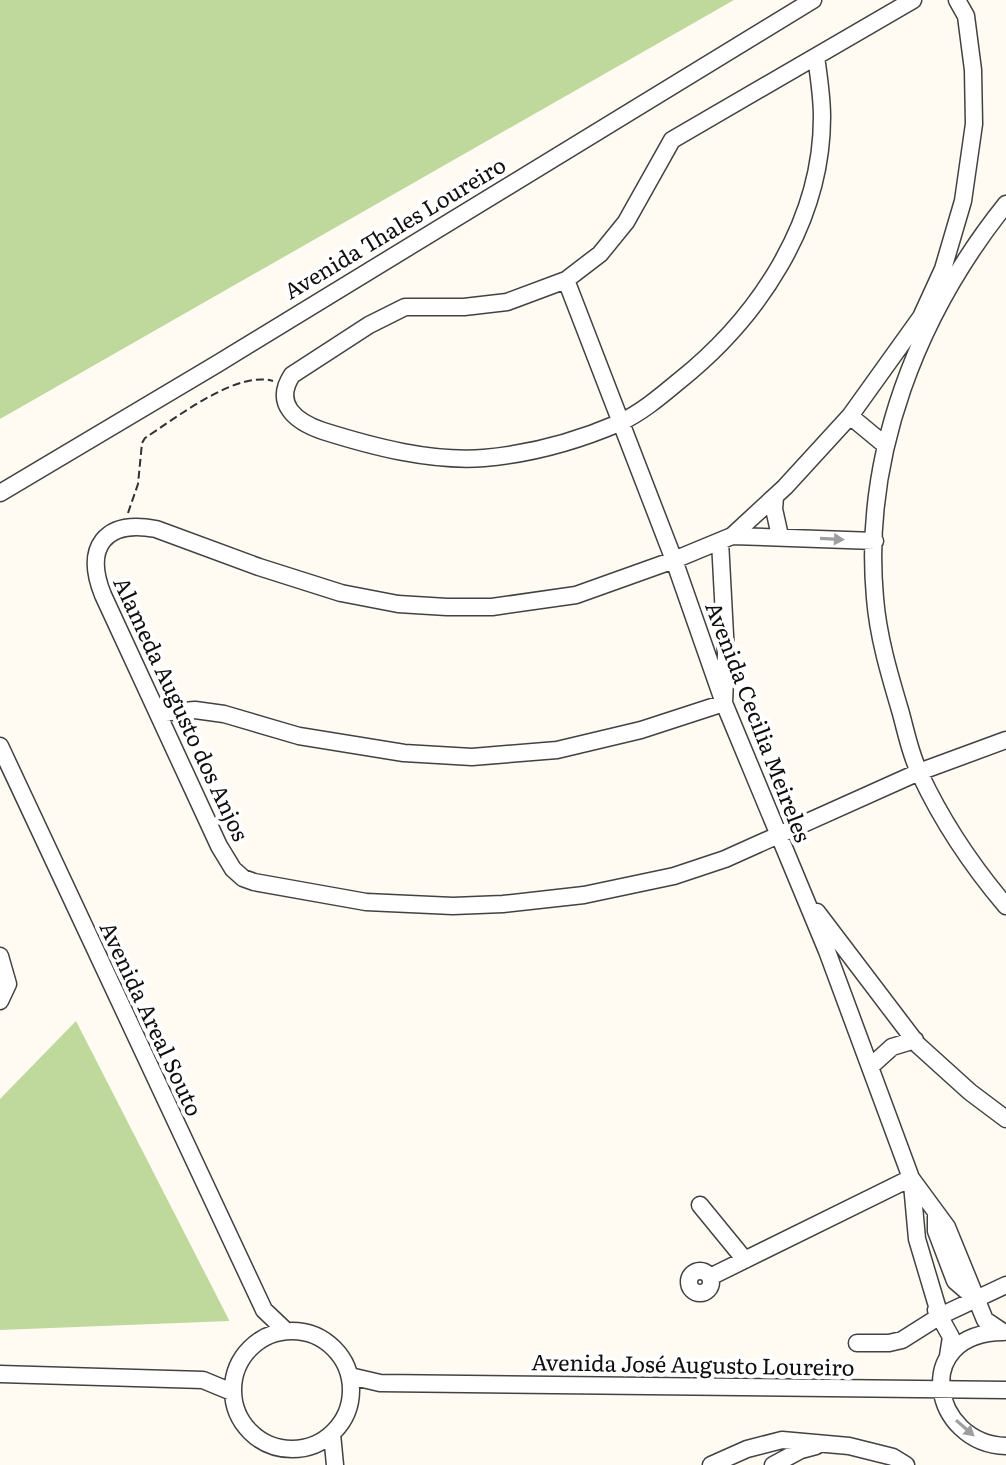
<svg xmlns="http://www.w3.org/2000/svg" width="1006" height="1465" viewBox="0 0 1006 1465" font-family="Literata,serif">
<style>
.forest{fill:#bfd99c}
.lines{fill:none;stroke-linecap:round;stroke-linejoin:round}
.minor-casing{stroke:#424242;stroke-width:19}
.path{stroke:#313131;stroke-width:2;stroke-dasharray:8 4;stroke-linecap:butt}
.minor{stroke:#fff;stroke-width:16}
.oneway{fill:#9f9f9f}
.labels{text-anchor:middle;stroke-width:8;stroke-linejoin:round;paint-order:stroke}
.street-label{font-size:22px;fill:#0f0f0f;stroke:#fff}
</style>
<rect width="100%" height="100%" fill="#fffaf2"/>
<path class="forest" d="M0,0H734L0,419Z
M76,1021L229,1320V1321L0,1330V1099Z"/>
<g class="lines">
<defs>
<path id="minor" d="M957,0L966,16L973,70L974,124L963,201L943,269L921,317L850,416L785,487L732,536L674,560L576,595L492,607H447L398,604L341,593L259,567L156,529C104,519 84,548 103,595L219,846L233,869L243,878L254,882L366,902L453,906L503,904L584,895L674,876L725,859L919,772L1006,740
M816,57C819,77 822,97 822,117C822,223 758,318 679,381C661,396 641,413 619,423C577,441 530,454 484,458C431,462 374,447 323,431C296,422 273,404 292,375L369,325L405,307H464L507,302L566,280L600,254L626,222L672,140L913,0
M1006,204C918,314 862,455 875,598C878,636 889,673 900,710C906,731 910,754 920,774C942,821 972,866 1006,906
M566,280L674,560L724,703L827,951L911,1178L947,1227L985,1320L1003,1332
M850,416L885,445
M0,493L217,364L813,0
M775,497L774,509L780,536
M732,536L875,541
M159,713L195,710L224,714L299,736L404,753L472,757L557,750L641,730L724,703L726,654L720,541
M0,746L264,1310L285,1330
M817,912L918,1045L970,1092L1006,1119
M0,956L8,984L0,1001
M870,1067L892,1047L915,1040
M912,1184L917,1239L940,1316
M700,1205L745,1260
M936,1216V1231L955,1281L970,1294
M689 1282a11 11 0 1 1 22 0a11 11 0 1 1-22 0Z
M710,1277L911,1178
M936,1310L951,1337L948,1356
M233 1390a59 59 0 1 1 118 0a59 59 0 1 1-118 0Z
M1003,1332C910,1333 931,1444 1006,1446
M857,1343H889L902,1340L940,1316L1006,1285
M0,1374L203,1380L232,1392
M350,1376L380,1383L1006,1390
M332,1434L335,1465
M711,1465L747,1449L782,1440L849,1446L893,1457L906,1465
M773,1465L801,1450L816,1446"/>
</defs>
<use href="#minor" class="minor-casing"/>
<path class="path" d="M128,513L138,484L142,443L145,438C176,418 237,370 273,381"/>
<use href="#minor" class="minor"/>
</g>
<defs><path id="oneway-solid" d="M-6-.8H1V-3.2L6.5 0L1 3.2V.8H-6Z" transform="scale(2)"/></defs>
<g class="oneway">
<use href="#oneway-solid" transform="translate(832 539) rotate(3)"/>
<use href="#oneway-solid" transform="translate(965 1428) rotate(41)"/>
</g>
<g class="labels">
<g class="street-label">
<text transform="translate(395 228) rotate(-31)" y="8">Avenida Thales Loureiro</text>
<text transform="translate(181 709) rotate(65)" y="8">Alameda Augusto dos Anjos</text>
<text transform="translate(758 722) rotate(69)" y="8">Avenida Cecilia Meireles</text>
<text transform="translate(151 1019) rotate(65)" y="8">Avenida Areal Souto</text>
<text transform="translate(693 1365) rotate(1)" y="8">Avenida José Augusto Loureiro</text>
</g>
</g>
</svg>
